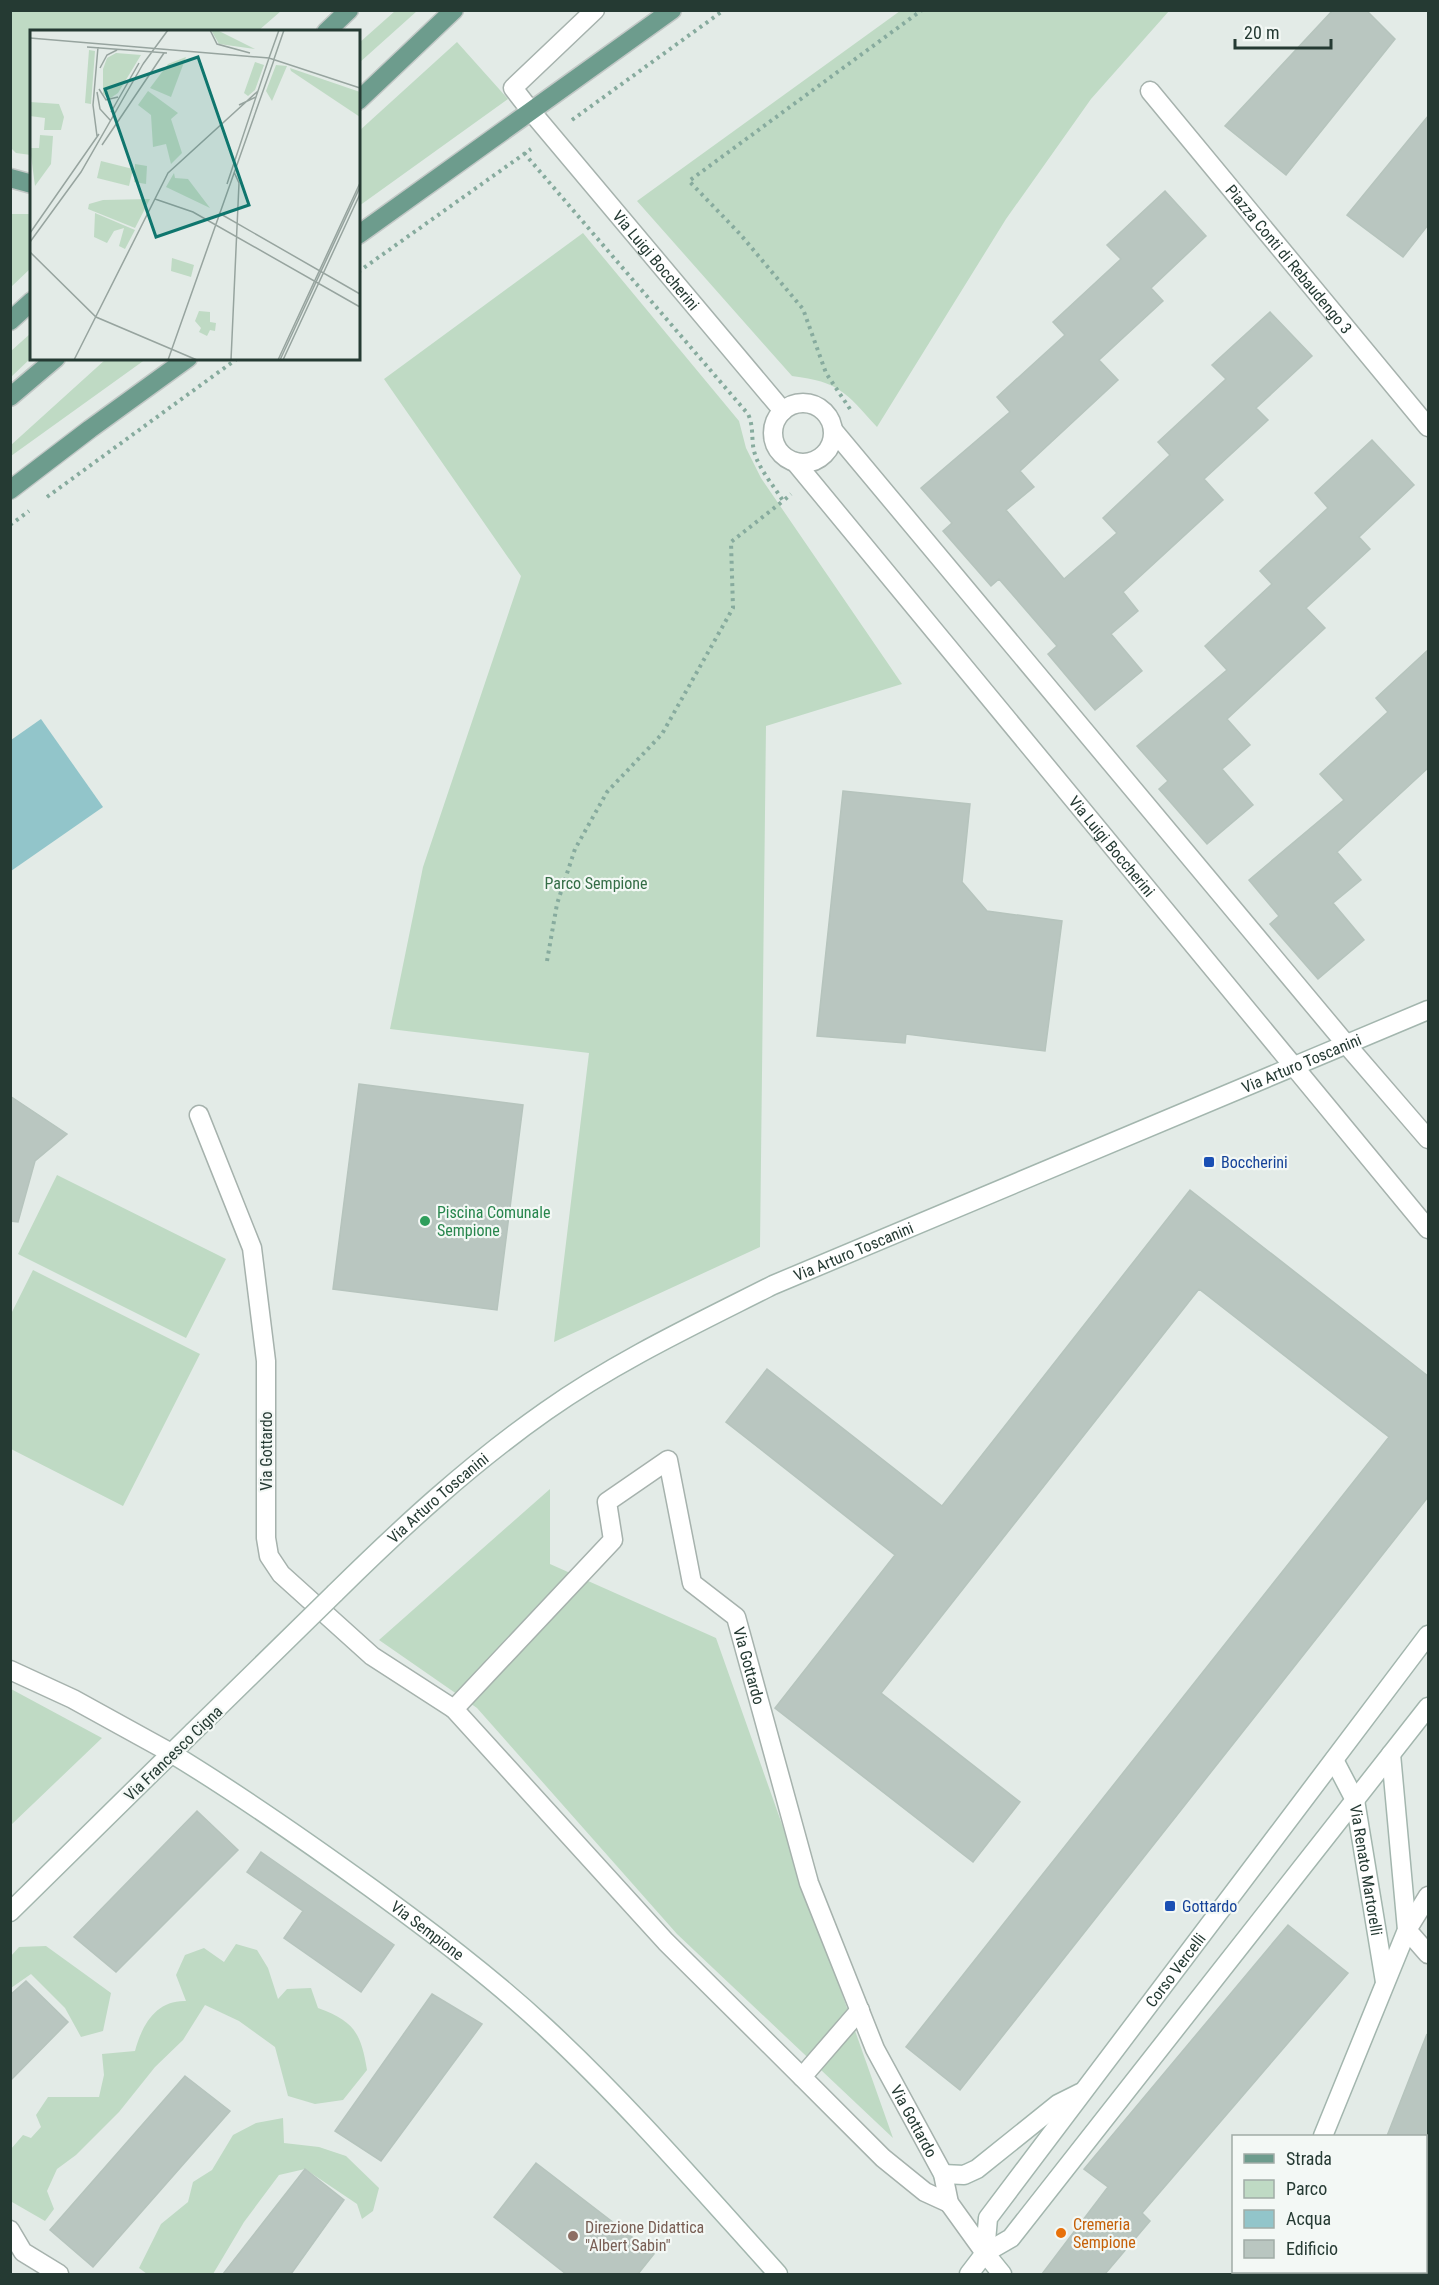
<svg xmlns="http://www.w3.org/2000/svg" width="1439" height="2285" viewBox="0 0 1439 2285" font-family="'Roboto Condensed',sans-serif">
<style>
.green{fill:#bfdac4}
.water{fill:#92c5ca}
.building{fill:#b9c6c0;stroke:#b6c4bd;stroke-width:1.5}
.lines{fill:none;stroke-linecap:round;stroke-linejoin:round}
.lane-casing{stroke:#a6b2ad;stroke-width:21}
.street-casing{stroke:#a6b2ad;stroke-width:21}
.secondary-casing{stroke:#a3b6ae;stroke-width:21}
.primary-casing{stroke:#c2c8c6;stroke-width:21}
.path{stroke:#87ab9e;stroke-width:4;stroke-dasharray:3 4.5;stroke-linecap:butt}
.lane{stroke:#fff;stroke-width:18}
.street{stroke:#fff;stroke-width:18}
.secondary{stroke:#fff;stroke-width:18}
.primary{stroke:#6d9c8d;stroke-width:18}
.secondary-bridge-casing{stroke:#a3b6ae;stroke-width:21;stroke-linecap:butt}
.secondary-bridge{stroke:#fff;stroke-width:18}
.transit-dot{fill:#1a4fb4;stroke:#f3f8f5;stroke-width:2}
.leisure-dot{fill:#2e9e5b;stroke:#f3f8f5;stroke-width:2}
.food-dot{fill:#e8710a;stroke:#f3f8f5;stroke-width:2}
.education-dot{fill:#8d6e63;stroke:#f3f8f5;stroke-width:2}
.labels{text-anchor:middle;stroke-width:4.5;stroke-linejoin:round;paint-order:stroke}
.street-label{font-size:16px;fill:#253a33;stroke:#f3f8f5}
.park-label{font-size:16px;fill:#346d46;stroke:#f3f8f5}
.transit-label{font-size:16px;fill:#164399;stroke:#f3f8f5;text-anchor:start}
.leisure-label{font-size:16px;fill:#27864d;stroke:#f3f8f5;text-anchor:start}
.food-label{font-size:16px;fill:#c56008;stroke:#f3f8f5;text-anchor:start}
.education-label{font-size:16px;fill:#785e54;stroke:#f3f8f5;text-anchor:start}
.inset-road{fill:none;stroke:#97a49f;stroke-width:1.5}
.view{fill:#0f766e;fill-opacity:0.15;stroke:#0f766e;stroke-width:3}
.inset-edge{fill:none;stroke:#253a33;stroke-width:3}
</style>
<rect width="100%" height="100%" fill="#e3ebe7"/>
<path class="green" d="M11,10H281V11L258,31L32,32L31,155L16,153L11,148Z
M395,11H417L359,63V43Z
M900,11H1169L1091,99L1006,219L877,427C845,392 840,382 792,376L637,201Z
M457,42L508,99L359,206V131Z
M11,214H32L31,268L11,287Z
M583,233L739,421L746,448L761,478L902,684L766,726L760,1247L554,1342L589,1053L390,1029L423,867L521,576L384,379Z
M31,333V358L11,377V351Z
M106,359H146L11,456V445Z
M57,1175L226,1259L186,1338L18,1254Z
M33,1270L200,1354L123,1506L11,1449V1314Z
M550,1489V1564L716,1638L893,2138L677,1934L477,1708L379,1640Z
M11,1689L102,1738L11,1825Z
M236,1944L257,1950L268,1968L278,1999L287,1989L311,1988L318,2008C354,2021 361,2033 367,2070L343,2100L315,2104L288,2096L275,2047L239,2021L205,2005L183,2040L155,2067L119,2112L76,2155L57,2169L47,2191L54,2209L45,2221L12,2202L11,2149L23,2135L31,2138L41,2127L36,2115L48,2097H99L104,2075L102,2054L135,2051C142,2025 156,2000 186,2001L176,1975L185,1955L204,1948L224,1962Z
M46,1946L111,1993L103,2031L81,2037L65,2008L31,1974L11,1988V1956L19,1947Z
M283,2118L284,2143L319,2147L346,2156L379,2188L373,2211L362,2219L357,2204L305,2169L279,2175L244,2222L213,2274H147L139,2268L161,2224L188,2202L193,2182L212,2170L233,2135L256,2123Z"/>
<path class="water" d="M41,719L103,807L11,871V740Z"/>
<path class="building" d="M1333,10H1366L1395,39L1286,175L1225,126Z
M1428,116V225L1403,257L1347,215Z
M1165,191L1206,236L1151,288L1163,301L1099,360L1118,380L1020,471L1034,487L1006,510L1064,579L1117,533L1103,518L1170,455L1158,442L1226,379L1212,365L1270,312L1312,356L1256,408L1268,420L1204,479L1223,500L1123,592L1138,611L1111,634L1142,671L1095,710L1048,654L1057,646L999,579L991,586L943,531L952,523L921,488L1010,412L997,397L1065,335L1053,322L1121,259L1107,245Z
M1372,440L1414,485L1359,537L1370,549L1306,608L1325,628L1227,719L1250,745L1222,769L1253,805L1207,844L1159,789L1168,781L1137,746L1227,670L1205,646L1272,584L1260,571L1328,508L1315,493Z
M1428,650V768L1337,852L1361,880L1333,903L1364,940L1318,979L1270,924L1279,916L1249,880L1344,800L1320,774L1388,712L1376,698Z
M843,791L970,804L962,882L987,911L1062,921L1045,1051L906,1034L905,1043L817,1036Z
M359,1084L523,1105L497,1310L333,1289Z
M10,1096L67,1134L35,1161L18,1222L10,1221Z
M1190,1190L1428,1376V1497L960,2090L906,2047L1389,1437L1199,1289L881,1693L1020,1802L973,1862L775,1708L895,1555L726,1422L767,1369L942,1506Z
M197,1811L238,1850L116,1972L74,1937Z
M261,1852L394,1945L361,1992L284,1938L303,1911L247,1872Z
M1288,1925L1348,1973L1142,2213L1150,2221L1105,2274H1042L1108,2187L1084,2169Z
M26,1981L68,2022L10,2081V1995Z
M432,1994L482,2024L381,2161L335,2131Z
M1427,2034L1428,2136H1387Z
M185,2076L230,2111L93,2267L50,2230Z
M536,2163L654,2254L638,2274H566L494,2217Z
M305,2169L344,2200L291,2274H223Z"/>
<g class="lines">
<defs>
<path id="lane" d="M530,110L513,88L595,10
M10,2230L23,2252L59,2274"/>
<g id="street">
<path id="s1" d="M1150,91L1428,427"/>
<path id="s2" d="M530,110L783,411"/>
<circle cx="803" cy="433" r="30"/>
<path d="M833,430L1346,1044L1428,1139"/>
<path id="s3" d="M795,462L1428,1229"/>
<path d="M199,1115L252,1248L266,1361V1538L269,1556L281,1574L372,1656L454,1709L666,1942L802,2077L883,2158L925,2192L949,2203"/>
<path d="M10,1670L73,1699L171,1753"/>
<path id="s4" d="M454,1709L613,1540L607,1502L668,1460L692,1583L736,1617L809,1883L875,2049L943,2174L949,2203L985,2253"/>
<path d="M1428,1896L1407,1930L1428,1954"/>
<path d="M802,2077L860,2010"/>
</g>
<g id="secondary">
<path id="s5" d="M335,1593C402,1527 469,1465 546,1411C617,1361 696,1324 773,1285L1428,1010"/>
<path id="s6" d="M171,1753C240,1795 306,1841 371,1888C430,1931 490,1976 545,2027C628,2104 702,2190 778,2274"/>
<path id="s7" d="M1334,1760L1355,1800L1385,1982"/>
<path d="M10,1912L193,1732"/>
<path d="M1323,2136L1407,1930L1391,1754"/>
<path d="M943,2174L964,2175L977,2169L1058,2104L1080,2093"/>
<path id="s8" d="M985,2253L988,2218L1428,1635"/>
<path d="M985,2253L1002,2274"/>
<path d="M969,2274L985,2253L1011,2238L1428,1707"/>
<path d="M1268,2274L1269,2272"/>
</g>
<path id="primary" d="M326,32L349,10
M358,101L454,10
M10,178L32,184
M358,235L672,10
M10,321L32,301
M10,397L56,358
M10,490L90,429L188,358"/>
</defs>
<use href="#lane" class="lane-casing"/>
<use href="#street" class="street-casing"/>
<use href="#secondary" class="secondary-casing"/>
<use href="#primary" class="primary-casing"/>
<path class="path" d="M572,120L724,10
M524,153L748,414C754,427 751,438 754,451C758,468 774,486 783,501L791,494
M358,272L531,149
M850,409L826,373L803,309L740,234L689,181L922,10
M47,497L238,358
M10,525L29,511
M547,961L557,904L575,849L607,792L662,734L733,608L731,542L783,501"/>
<use href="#lane" class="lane"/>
<use href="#street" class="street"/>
<use href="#secondary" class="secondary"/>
<use href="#primary" class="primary"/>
<defs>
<path id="secondary-bridge" d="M193,1732L335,1593"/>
</defs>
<use href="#secondary-bridge" class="secondary-bridge-casing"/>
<use href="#secondary-bridge" class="secondary-bridge"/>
</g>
<g class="transit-dot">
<rect x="1203" y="1156" width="12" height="12" rx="3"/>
<rect x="1164" y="1900" width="12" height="12" rx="3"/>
</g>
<circle class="leisure-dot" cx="425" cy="1221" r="6"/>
<circle class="food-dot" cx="1061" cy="2233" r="6"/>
<circle class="education-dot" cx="573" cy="2236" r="6"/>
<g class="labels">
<g class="street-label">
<text dy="6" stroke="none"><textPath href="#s1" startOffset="218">Piazza Conti di Rebaudengo 3</textPath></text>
<text dy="6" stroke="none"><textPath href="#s2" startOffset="196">Via Luigi Boccherini</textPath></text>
<text dy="6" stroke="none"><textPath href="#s3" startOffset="498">Via Luigi Boccherini</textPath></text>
<text dy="6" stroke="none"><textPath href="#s5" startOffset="1112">Via Arturo Toscanini</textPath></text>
<text dy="6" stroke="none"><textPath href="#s5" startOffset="626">Via Arturo Toscanini</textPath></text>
<text transform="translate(266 1451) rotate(-90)" y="6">Via Gottardo</text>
<text dy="6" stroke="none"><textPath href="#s5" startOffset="140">Via Arturo Toscanini</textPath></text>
<text dy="6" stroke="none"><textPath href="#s4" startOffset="576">Via Gottardo</textPath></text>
<text transform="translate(173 1753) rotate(-44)" y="6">Via Francesco Cigna</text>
<text dy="6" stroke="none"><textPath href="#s7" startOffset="116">Via Renato Martorelli</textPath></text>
<text dy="6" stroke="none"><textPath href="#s6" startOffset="312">Via Sempione</textPath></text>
<text dy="6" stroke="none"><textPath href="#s8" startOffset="346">Corso Vercelli</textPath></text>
<text dy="6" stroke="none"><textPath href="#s4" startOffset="1062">Via Gottardo</textPath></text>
</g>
<g class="park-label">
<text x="596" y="889">Parco Sempione</text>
</g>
<g class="transit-label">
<text x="1221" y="1168">Boccherini</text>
<text x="1182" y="1912">Gottardo</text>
</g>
<g class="leisure-label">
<text x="437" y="1218">Piscina Comunale<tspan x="437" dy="18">Sempione</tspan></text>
</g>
<g class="food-label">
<text x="1073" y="2230">Cremeria<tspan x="1073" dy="18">Sempione</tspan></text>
</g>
<g class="education-label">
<text x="585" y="2233">Direzione Didattica<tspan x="585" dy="18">"Albert Sabin"</tspan></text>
</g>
</g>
<g transform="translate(30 30)">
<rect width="330" height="330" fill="#e3ebe7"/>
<path d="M181,0H187L225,19L189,14ZM59,20L65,21L61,74L55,73ZM86,23L111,25L88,63L79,69L73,64V39L77,28ZM156,27L141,67L120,58L138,34ZM225,32L234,35L225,60L218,66L214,63ZM246,35L257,36L242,71L236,61ZM260,38L330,62V87L261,41ZM118,61L148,83L141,89L152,123L141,134L136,114L123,117L121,85L108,75ZM0,72L29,74L34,87L31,100H14L15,88L0,86ZM10,105L23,106L21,134L5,156L0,118H9ZM71,131L103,139L99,156L67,148ZM105,134L117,136L116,154L104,152ZM144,143L145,148L158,149L180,178L136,157ZM120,169L105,198L58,179L59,174L73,170ZM65,183L105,200L95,219L89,216L94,198L84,201L77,213L64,207ZM142,228L164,235L161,247L141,241ZM169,281L180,282V292L186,293L185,301L180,300L177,306L169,302L171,298L165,291Z" fill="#bfdac4"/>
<path class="inset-road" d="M180,0L187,14L220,23M0,8L239,28L330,58M57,17L137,23M239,28L249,0M244,29L254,0M113,34L138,0M70,38L77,25L87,20M69,59L76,70L88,67M67,62L70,79L81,91M209,75L226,67M81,82L109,33M67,106L63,75L68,17M72,115L134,23M197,154L239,28M125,169L163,182L330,277M189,183L330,264M0,203L69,104M0,212L51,142L113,34M0,222L66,287L167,330M44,330L138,143L228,61M138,330L244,30M201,330L209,153L204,142M248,330L330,153M250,330L330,157M253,330L330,164"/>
<path class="view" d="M168,27L219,175L126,207L75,59Z"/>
<rect width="330" height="330" class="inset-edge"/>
</g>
<rect width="1439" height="2285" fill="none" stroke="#253a33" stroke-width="24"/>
<rect x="1232" y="2135" width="195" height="138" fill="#f3f8f5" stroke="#a1aca7" stroke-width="1.5"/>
<rect x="1244" y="2154" width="30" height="9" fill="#6d9c8d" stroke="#a1aca7" stroke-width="1.5"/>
<text x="1286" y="2165" font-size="18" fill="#253a33">Strada</text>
<rect x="1244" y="2180" width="30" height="18" fill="#bfdac4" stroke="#a1aca7" stroke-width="1.5"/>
<text x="1286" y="2195" font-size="18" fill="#253a33">Parco</text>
<rect x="1244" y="2210" width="30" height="18" fill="#92c5ca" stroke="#a1aca7" stroke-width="1.5"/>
<text x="1286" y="2225" font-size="18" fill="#253a33">Acqua</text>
<rect x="1244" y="2240" width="30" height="18" fill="#b9c6c0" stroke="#a1aca7" stroke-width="1.5"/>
<text x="1286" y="2255" font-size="18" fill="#253a33">Edificio</text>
<path d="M1235 39v9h96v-9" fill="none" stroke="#253a33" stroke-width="3"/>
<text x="1244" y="39" font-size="18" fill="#253a33" stroke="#f3f8f5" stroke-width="4.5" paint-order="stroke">20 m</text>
</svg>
